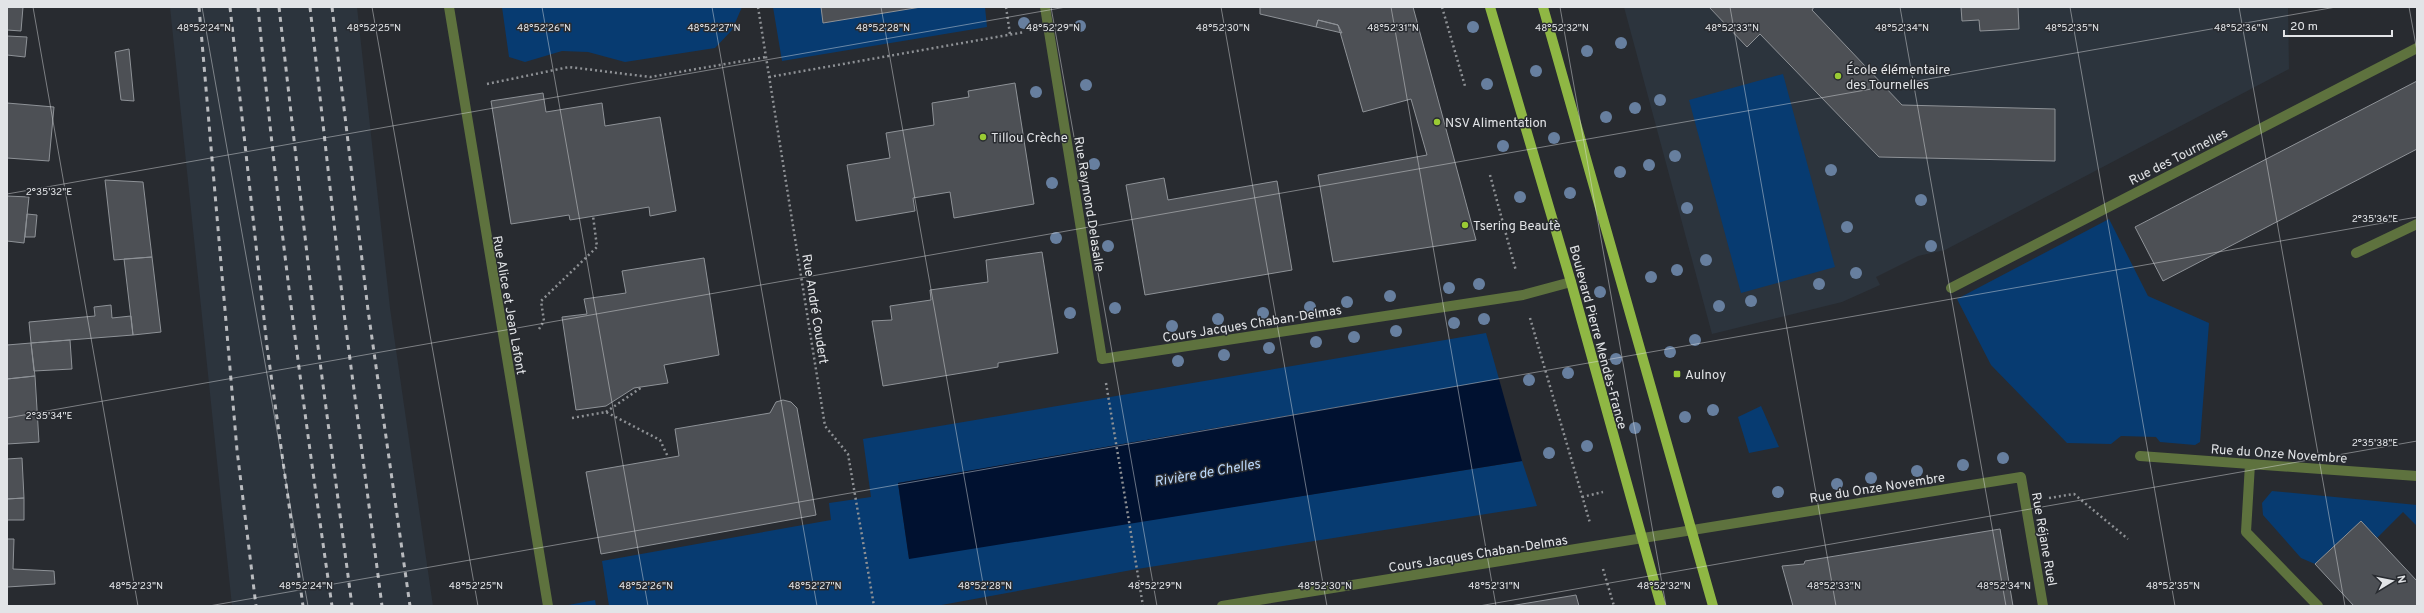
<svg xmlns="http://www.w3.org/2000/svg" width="2424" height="613" viewBox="0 0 2424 613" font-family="Overpass,sans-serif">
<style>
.built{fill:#2c343d}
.green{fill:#073b71}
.water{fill:#001130}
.building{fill:#4d5055;stroke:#8e9297}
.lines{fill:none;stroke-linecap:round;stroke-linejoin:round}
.path{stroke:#8e9195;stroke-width:2.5;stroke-dasharray:2 3;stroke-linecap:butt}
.minor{stroke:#5e723e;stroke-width:10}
.major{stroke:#8fb744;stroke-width:10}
.rail{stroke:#b8babe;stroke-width:3;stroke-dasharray:5 5;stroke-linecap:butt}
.tree{fill:#677f9f}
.ticks{fill:none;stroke:#e2e4e7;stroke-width:1;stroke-opacity:0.45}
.poi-dot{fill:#9acb34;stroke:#282b30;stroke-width:1.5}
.labels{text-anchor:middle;stroke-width:3;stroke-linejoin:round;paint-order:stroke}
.poi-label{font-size:13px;fill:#e2e4e7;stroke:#282b30;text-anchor:start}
.street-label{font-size:13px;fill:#e2e4e7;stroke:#282b30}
.water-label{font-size:14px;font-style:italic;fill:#bbd8fb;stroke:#282b30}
.ticks-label{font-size:10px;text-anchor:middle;fill:#e2e4e7;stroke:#282b30;stroke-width:3;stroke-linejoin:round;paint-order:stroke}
</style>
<rect width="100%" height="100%" fill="#282b30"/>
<path class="built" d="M170,7H357L390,308L433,606H232Z
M1624,7H2288L2289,69L1945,250L1918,256L1876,277L1880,285L1842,302L1712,334Z"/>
<path class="green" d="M502,7H742L732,30L715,48L625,62L588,52L562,51L525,62L509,57Z
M773,7H821L823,23L921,7H985L987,27L782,61Z
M1783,74L1835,267L1741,293L1689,100Z
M2109,219L2148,296L2209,323L2200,442L2195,445L2160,442L2156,437L2121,436L2111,444L2067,443L1991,365L1957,299Z
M1486,333L1499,379L898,483L909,558L1522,461L1537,506L1137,569L936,606H609L602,561L831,520L829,503L871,497L863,439Z
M1761,406L1779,447L1749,453L1738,417Z
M2272,491L2417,505V526L2403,512L2377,538L2361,521L2315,564L2301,558L2263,515L2262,503Z
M595,600L596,606H563Z"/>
<path class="water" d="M1499,379L1522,461L909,559L898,483Z"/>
<path class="building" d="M7,7H23L21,31L7,30Z
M821,7H921L823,23Z
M1260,7H1413L1476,240L1333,262L1318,175L1427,155L1411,99L1363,112L1338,25L1318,20L1316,27L1260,14Z
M1709,7H1814L1812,10L1902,105L2055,109V161L1879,157L1760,34L1747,47Z
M1961,7H2018L2019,29L1980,31L1979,20L1962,21Z
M1318,20L1338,25L1342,33L1316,27Z
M7,36L27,37L25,57L7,55V60Z
M129,49L134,101L121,100L115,52Z
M2417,81V149L2163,281L2135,227Z
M1015,83L1034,204L954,218L950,192L913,198L915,211L856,221L847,165L890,158L886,133L934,125L932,103L969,97L968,91Z
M543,93L546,112L602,103L605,126L660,117L676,211L650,216L649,207L570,220L569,215L511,224L491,101Z
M7,103L54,107L49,161L7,158Z
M1164,178L1168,200L1277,181L1292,270L1145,295L1126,185Z
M105,180L143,182L152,257L114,260Z
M7,196L29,197L24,243L7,241Z
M27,214L37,215L35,237H25Z
M1042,252L1058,353L998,363V367L883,386L872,321L892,320L890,306L931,300L930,290L988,282L986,260Z
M152,257L161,332L133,335L124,259Z
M704,258L719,355L664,365L668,383L634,388L606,406L576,410L562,317L587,314L584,299L626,293L622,271Z
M111,305L112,318L131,316L133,335L31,343L29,322L95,316L94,307Z
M70,340L72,369L34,371L31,343Z
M31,343L35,376L7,379V345Z
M35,376L39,442L7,444V379Z
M783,400L791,402L797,408L816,515L601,554L586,472L679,456L675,429L770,413L776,402Z
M22,458L24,498L7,499V459Z
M24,498V520H7V499Z
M2361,521L2417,581V606H2354L2315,564Z
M2000,529L2013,606H1793L1782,566L1804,564L1805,561Z
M7,539H14L13,569L54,571L55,584L7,587Z
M1576,595L1579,606H1510Z"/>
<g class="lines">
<path class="path" d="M758,7L825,426L848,454L874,606
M1006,7L1010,34
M1442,7L1465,86
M769,77L1025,32
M487,84L569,67L650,77L766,57
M1490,175L1516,271
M1530,318L1590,523
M539,329L544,321L541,301L597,247L593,216
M1106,383L1143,606
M606,412L642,387
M572,418L606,412L660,440L668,457
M1582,497L1603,492
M2049,498L2074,494L2128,539
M1603,569L1614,606"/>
<path class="minor" d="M449,7L548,606
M1045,7L1102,359L1523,295L1571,282
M2356,253L2417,224
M1951,288L2417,48
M2140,456L2417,476
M2250,464L2246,532L2318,606
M1222,606L2021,477L2043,606"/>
<path class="major" d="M1490,7L1571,282L1661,606
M1543,7L1713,606"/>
<path class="rail" d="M199,7L237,450L256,606
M230,7L267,346L303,606
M258,7C277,207 303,407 332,606
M279,7L314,316L352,606
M310,7L344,313L382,606
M332,7L368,310L410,606"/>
</g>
<g class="tree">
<circle cx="1024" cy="23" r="6"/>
<circle cx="1080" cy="26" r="6"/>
<circle cx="1473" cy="27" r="6"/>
<circle cx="1621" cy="43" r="6"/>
<circle cx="1587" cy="51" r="6"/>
<circle cx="1536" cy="71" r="6"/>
<circle cx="1487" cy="84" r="6"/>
<circle cx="1086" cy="85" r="6"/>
<circle cx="1036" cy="92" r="6"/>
<circle cx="1660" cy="100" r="6"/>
<circle cx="1635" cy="108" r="6"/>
<circle cx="1606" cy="117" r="6"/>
<circle cx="1554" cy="138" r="6"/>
<circle cx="1503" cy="146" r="6"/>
<circle cx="1675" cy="156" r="6"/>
<circle cx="1094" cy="164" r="6"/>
<circle cx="1649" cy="165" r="6"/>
<circle cx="1831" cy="170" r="6"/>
<circle cx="1620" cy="172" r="6"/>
<circle cx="1052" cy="183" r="6"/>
<circle cx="1570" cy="193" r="6"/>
<circle cx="1520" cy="197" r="6"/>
<circle cx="1921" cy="200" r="6"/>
<circle cx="1687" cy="208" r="6"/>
<circle cx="1847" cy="227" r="6"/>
<circle cx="1056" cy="238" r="6"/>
<circle cx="1108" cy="246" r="6"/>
<circle cx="1931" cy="246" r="6"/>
<circle cx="1706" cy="260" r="6"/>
<circle cx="1677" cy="270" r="6"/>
<circle cx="1856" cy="273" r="6"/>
<circle cx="1651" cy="277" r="6"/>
<circle cx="1479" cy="284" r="6"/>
<circle cx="1819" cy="284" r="6"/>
<circle cx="1449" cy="288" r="6"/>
<circle cx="1600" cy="292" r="6"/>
<circle cx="1390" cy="296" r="6"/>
<circle cx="1751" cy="301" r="6"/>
<circle cx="1347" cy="302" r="6"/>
<circle cx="1719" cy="306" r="6"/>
<circle cx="1310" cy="307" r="6"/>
<circle cx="1115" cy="308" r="6"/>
<circle cx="1070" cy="313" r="6"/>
<circle cx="1263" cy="313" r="6"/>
<circle cx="1218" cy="319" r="6"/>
<circle cx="1484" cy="319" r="6"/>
<circle cx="1454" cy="323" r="6"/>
<circle cx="1172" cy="326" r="6"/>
<circle cx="1396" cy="331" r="6"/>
<circle cx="1354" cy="337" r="6"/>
<circle cx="1695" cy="340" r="6"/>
<circle cx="1316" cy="342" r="6"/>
<circle cx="1269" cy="348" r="6"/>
<circle cx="1670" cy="352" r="6"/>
<circle cx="1224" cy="355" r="6"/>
<circle cx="1616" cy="359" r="6"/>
<circle cx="1178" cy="361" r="6"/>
<circle cx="1568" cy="373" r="6"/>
<circle cx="1529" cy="380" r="6"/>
<circle cx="1713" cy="410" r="6"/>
<circle cx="1685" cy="417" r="6"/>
<circle cx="1635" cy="428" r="6"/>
<circle cx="1587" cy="446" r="6"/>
<circle cx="1549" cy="453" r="6"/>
<circle cx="2003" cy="458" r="6"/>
<circle cx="1963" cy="465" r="6"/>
<circle cx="1917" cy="471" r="6"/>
<circle cx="1871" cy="478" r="6"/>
<circle cx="1837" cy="484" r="6"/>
<circle cx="1778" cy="492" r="6"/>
</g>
<path class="ticks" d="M33,7L138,606M202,7L308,606M372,7L478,606M542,7L648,606M712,7L817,606M881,7L987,606M1051,7L1157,606M1221,7L1327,606M1391,7L1496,606M1560,7L1666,606M1730,7L1836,606M1900,7L2006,606M2070,7L2175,606M2239,7L2345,606M2409,7L2417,51M7,194L1066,7M7,418L2336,7M209,606L2417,217M1479,606L2417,441"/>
<g class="poi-dot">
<circle cx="1838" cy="76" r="4"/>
<circle cx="1437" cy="122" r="4"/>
<circle cx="983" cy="137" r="4"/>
<circle cx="1465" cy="225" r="4"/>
<rect x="1673" y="370" width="8" height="8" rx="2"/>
</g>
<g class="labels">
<g class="poi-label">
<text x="1846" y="74">École élémentaire<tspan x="1846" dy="15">des Tournelles</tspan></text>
<text x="1445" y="127">NSV Alimentation</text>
<text x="991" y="142">Tillou Crèche</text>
<text x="1473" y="230">Tsering Beautè</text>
<text x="1685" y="379">Aulnoy</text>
</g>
<g class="street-label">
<text transform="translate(2178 156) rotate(-27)" y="5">Rue des Tournelles</text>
<text transform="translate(1090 204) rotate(81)" y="5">Rue Raymond Delasalle</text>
<text transform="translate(510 305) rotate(80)" y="5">Rue Alice et Jean Lafont</text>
<text transform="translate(816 309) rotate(81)" y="5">Rue André Coudert</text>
<text transform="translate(1252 323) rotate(-9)" y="5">Cours Jacques Chaban-Delmas</text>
<text transform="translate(1599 337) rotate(75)" y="5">Boulevard Pierre Mendès-France</text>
<text transform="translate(2279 453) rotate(4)" y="5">Rue du Onze Novembre</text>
<text transform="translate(1877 487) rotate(-9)" y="5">Rue du Onze Novembre</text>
<text transform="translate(2045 539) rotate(80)" y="5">Rue Réjane Ruel</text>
<text transform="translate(1478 553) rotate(-9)" y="5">Cours Jacques Chaban-Delmas</text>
</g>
<g class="water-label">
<text transform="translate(1207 472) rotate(-10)" y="5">Rivière de Chelles</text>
</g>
</g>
<g class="ticks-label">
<text x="204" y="31">48°52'24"N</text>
<text x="374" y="31">48°52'25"N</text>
<text x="544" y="31">48°52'26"N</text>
<text x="714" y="31">48°52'27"N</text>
<text x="883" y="31">48°52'28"N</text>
<text x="1053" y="31">48°52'29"N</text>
<text x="1223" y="31">48°52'30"N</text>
<text x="1393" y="31">48°52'31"N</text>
<text x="1562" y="31">48°52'32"N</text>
<text x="1732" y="31">48°52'33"N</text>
<text x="1902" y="31">48°52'34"N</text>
<text x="2072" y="31">48°52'35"N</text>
<text x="2241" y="31">48°52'36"N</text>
<text x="49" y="195">2°35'32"E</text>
<text x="2375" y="222">2°35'36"E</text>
<text x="49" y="419">2°35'34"E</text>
<text x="2375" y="446">2°35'38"E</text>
<text x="136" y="589">48°52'23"N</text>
<text x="306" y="589">48°52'24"N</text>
<text x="476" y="589">48°52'25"N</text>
<text x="646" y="589">48°52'26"N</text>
<text x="815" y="589">48°52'27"N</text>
<text x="985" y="589">48°52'28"N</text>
<text x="1155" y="589">48°52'29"N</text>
<text x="1325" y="589">48°52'30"N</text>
<text x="1494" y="589">48°52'31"N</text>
<text x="1664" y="589">48°52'32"N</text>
<text x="1834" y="589">48°52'33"N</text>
<text x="2004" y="589">48°52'34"N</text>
<text x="2173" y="589">48°52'35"N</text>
</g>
<rect width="2424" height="613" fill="none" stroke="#e2e4e7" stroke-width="16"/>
<g transform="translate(2392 581) rotate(80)" stroke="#282b30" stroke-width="3" paint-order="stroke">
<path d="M0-3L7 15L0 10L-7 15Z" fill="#e2e4e7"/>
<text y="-6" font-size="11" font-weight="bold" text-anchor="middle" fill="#e2e4e7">N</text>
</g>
<path d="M2284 30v6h108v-6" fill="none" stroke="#e2e4e7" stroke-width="2"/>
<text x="2290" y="30" font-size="12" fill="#e2e4e7" stroke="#282b30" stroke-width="3" paint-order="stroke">20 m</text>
</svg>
